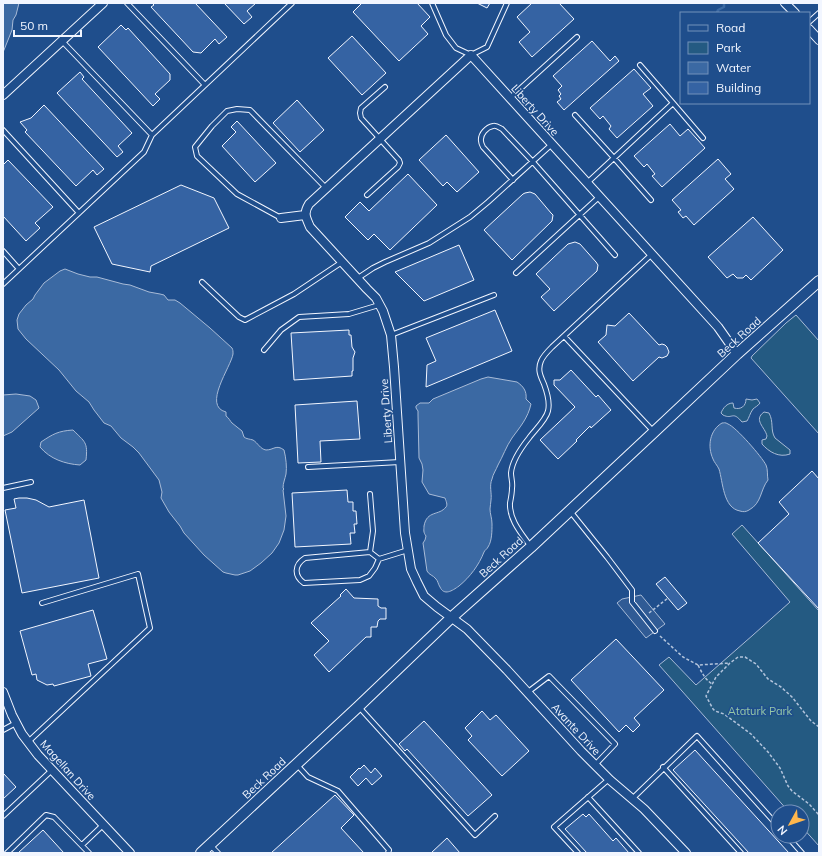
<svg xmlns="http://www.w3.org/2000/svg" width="822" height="856" viewBox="0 0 822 856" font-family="Mulish,sans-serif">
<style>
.green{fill:#245a82;stroke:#a8bbd7}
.parking{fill:#305b95;stroke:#a8bbd7}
.water{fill:#3b69a3;stroke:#a8bbd7}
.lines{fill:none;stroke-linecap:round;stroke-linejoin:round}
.stream{stroke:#3b69a3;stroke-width:2.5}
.building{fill:#3563a3;stroke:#f2f6ff}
.service-casing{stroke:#f2f6ff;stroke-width:6}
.minor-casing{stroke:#f2f6ff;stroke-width:10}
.tertiary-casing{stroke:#f2f6ff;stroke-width:12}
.path{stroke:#b3c4dc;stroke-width:1.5;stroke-dasharray:3 2;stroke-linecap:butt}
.service{stroke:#1f4e8c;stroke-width:4}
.minor{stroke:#1f4e8c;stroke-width:8}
.tertiary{stroke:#1f4e8c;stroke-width:10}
.labels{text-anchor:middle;stroke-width:3;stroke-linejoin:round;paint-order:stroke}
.street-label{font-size:11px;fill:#f2f6ff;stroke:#1f4e8c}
.park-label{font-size:11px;fill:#97c8a6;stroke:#1f4e8c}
</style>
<rect width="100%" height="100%" fill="#1f4e8c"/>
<path class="green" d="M796,315L819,341V434L751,358L752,356L786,323Z
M746,399L752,400L757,399L760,403C758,406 755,407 753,409C750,413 749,418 747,421L742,422C732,410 733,420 723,415L721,413C723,408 727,403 733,403L734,408C741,410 746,406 746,399Z
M764,412L769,413C774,422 770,430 775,438L790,450V454C779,458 769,452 762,444V440L766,439L767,436C765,427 753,420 764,412Z
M742,525L819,611V846L802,827V812H789L659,665L669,657L696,685L753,635L790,602L732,534Z"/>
<path class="parking" d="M641,595L665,624L646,638L617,603L622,599Z"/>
<path class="water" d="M3,3H19L16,15L13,20L12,30L4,50L3,52Z
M65,269L78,274L90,277H97L123,284L130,285L149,292L160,294L164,295L168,300H175L180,303L210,328L232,348C233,350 233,351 233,354C231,367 202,406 226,412V416C229,418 230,421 232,423C235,426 239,428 242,431C243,433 243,435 244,437C246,439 250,439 253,440C258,443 260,449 266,450C274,450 276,444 284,450C286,458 287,467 286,474C285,479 283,483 283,488L284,489L283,490L286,516L284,530L279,543L272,553L261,563L250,571L238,575H235L226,573L223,572L204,555L184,533L180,526L169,512L161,498L162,492L159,480L139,453L133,447L121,438L111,426L104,423L94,410L89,402L76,391L59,370L26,339L18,329L17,320L19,314L26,305L33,299L35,295L44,283L60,271Z
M488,377L517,382C523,386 527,391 526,399L531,404C528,418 520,427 512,438C506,447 503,456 498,465C496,470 493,474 492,479C489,486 492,493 491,500C491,503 490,506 490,509C490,514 492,518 492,524C492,531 492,541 488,547C485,552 487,547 484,552C479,565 470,577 459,586C452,591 444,596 440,587C438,584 438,581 436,579C433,575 429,575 427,571L423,543L425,540L426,536C423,532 424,530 424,526C427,510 439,516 446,507C448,505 446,501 445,498L429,494L422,482L423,470L422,464L419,458L418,415V411L416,408V406L420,403H429L433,399L481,379Z
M16,394L30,396L36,400L39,408L12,432L3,436V395Z
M722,423C724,423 725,422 728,424C736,427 762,457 766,465C768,469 767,475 768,480C760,490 762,503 749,510C746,512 743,512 740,511C723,508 723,482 719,469C717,465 714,462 713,459C707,446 710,430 722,423Z
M73,430C85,442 88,442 86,460L80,465C65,464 50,459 40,447L41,442C53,434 58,431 73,430Z"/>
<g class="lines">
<path class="stream" d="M717,13L718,10L724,7V3"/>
</g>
<path class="building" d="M152,3H195L227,37L219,44L215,39L201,53L193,52L151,7L154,5Z
M224,3H256L247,11L252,17L244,24Z
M362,3H417L430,17L421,26L428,34L399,61L353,12Z
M477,3H490L487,8Z
M532,3H559L574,19L532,57L519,42L530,32L517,17Z
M121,25L126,30L128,28L170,74V80L155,94L160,99L153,106L98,47Z
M352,36L386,73L362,95L328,58Z
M592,41L610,61L615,56L619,61L564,110L557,102L561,99L559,96L561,94L558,90L562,86L553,76Z
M634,69L651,88L643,94L653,106L617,138L609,129L611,126L603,116L600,119L590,108Z
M80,72L84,77L82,79L132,133L118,146L123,152L117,157L57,93Z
M297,100L324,130L300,152L273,123Z
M44,105L104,169L97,175L93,170L76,186L25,132L27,130L20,122L31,118Z
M237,121L276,163L255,182L222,146L236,132L231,127Z
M670,124L680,136L688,129L705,148L662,187L652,176L655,174L647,164L644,167L634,156Z
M446,135L479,172L457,192L447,182L443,186L419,160Z
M718,159L731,174L725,179L734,189L694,225L686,216L683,218L678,212L681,210L672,200Z
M8,160L53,207L35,223L40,228L26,241L3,216V165Z
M408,174L437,205L390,250L374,234L368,240L345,217L360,202L369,211Z
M181,185L214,198L229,228L151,266L150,272L112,264L94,227Z
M530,192L535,194L551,213L553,215L552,221L512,260L484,230L523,194L525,193Z
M753,217L783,250L751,280L746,275L743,278H737L733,274L727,278L708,257Z
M575,242L580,244L596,262L598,265L597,271L554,311L541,297L550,289L536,274L568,244Z
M459,245L474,280L424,301L395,272Z
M495,310L512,351L426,387L427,365L436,361L426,338Z
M629,313L659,345L662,344L665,345L667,347L669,352L667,356L662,358L659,357L633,381L598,342L606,335L607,325L615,326Z
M349,330V335H351L352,347L355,352L353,358V371H352V376L294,380L291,333Z
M571,370L596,397L598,395L611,410L591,428L590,426L576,440L577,441L558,459L540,440L575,407L554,385V380H560Z
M357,401L360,439L320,441L321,462L298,463L295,405Z
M812,471L819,479V609L758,543L789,514L779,502Z
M347,490L348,502H353V511H356L357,524H354L355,533H350L351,544L295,547L292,493Z
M19,498H27L36,500L49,507L84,500L99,578L22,593L5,510L16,508L14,499Z
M665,577L687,603L678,610L656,584Z
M346,589L354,598L378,599V606L381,608H386V619H380L378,621L377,627H371V637H366L329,672L314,655L329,641L311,623L341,596L340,595Z
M93,610L107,659L88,664L91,676L54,686L53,684L47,685L37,680L36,674L32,675L20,631Z
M616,639L664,690L634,718L640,725L633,732L626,725L619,732L571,680Z
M482,711L490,720L496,715L529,751L502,776L468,740L472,736L465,728Z
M424,721L492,795L468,816L407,749L405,751L399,744Z
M695,750L789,853H749L673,770Z
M364,765L371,773L375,768L382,776L372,785L366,778L358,786L350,777L359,768L360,769Z
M3,773L16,787L3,799Z
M335,795L354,815L341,828L364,853H271Z
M583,814L586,817L589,814L613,841L616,838L629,853H587L565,829Z
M43,830L64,853H18Z
M447,838L460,853H431Z"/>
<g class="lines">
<defs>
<path id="service" d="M127,3L205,85
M432,3L446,35L456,48L471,55L487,47L507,3
M809,22L819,13
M62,41L152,135
M510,98L577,37
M673,103L703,138
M575,115L614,158L651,200
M3,130L79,213
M513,180L483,147C482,145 481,142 481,141C480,134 487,127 493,126C496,125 500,128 502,129L533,162L615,255
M587,183L673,103L640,65
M367,195L398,167L400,163L399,160L361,118L360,113L361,108L385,87
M281,218L237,194L197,156L195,147L212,126L227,111L237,109L250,110L326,188
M3,251L19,269
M516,273L599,197
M358,278L373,268L385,262L429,243L470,217L488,202L552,144
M202,282L239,317L245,320L294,294L342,262
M3,284L144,152L152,135L292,3
M391,335L494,295
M564,336L654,432
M264,350L281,330L299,317L349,314L379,305
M308,467L400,462
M3,488L31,482
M570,511L607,557L632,590V602L655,631
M531,547C522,534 509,520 510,503C511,498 512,493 512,488C513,483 511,478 511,473C512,461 521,448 529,438C534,431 546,420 548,411C550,403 547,392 544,384C541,377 537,370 541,361C543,356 548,351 552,347L652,254
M370,552L373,531L370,494
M379,559L370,552L305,558C294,565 294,576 304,583L360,580L369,576L375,568L379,559L408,550
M528,692L549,676L615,744L595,765
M359,707L475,835L495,816
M3,730L16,723
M28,742L150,628L138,574L42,603
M297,765L308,777L338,791L389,850L388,853
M663,767L741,853
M588,797L639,853
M632,799L697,736L778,826
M3,816L52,770
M787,836L802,853
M82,845L103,825
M210,845L218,853
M7,853L46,815L54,817L89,853
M578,853L554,827L609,779"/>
<path id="minor" d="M785,3L795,13
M809,29L819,40
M3,95L103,3
M281,218L305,215
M3,692L12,715L22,734L38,755L130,853
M686,853L644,809L610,780L581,751L507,670L467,629L437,607L424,596L417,582L411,569L405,533L394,367L391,335L383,311L376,298L367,289L310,227C306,217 303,214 309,204L471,55L718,327L737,354"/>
<path id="tertiary" d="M201,853L359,706L451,618L531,547L654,432L737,354L819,281"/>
</defs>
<use href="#service" class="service-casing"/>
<use href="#minor" class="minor-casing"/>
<use href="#tertiary" class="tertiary-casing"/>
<path class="path" d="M649,613L668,598
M660,636L683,657L698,665L730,663
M698,665C702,673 705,679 712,684
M819,727L811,721L792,697L781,687L768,679L756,664L745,657H738L730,663L716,677L706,696L713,709L715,711L724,714L751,734L768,752L780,768L788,786L792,791L809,804L819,815"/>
<use href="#service" class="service"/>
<use href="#minor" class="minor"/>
<use href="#tertiary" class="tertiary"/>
</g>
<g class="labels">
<g class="street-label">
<text transform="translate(535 110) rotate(48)" y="4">Liberty Drive</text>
<text transform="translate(739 337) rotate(-42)" y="4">Beck Road</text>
<text transform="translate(386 411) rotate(-94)" y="4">Liberty Drive</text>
<text transform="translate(501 557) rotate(-42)" y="4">Beck Road</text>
<text transform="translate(576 729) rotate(47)" y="4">Avante Drive</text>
<text transform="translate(68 770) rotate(48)" y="4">Magellan Drive</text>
<text transform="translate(264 778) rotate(-43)" y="4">Beck Road</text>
</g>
<g class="park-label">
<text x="760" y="715">Ataturk Park</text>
</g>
</g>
<rect width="822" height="856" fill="none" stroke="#f2f6ff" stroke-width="8"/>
<rect x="680" y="12" width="130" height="92" fill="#1f4e8c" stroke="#7391ba"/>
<rect x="688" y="25" width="20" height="6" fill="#1f4e8c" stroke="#7391ba"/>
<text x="716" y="32" font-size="12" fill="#f2f6ff">Road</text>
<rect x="688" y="42" width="20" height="12" fill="#245a82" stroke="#7391ba"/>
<text x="716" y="52" font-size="12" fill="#f2f6ff">Park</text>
<rect x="688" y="62" width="20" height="12" fill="#3b69a3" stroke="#7391ba"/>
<text x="716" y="72" font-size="12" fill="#f2f6ff">Water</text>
<rect x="688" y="82" width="20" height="12" fill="#3563a3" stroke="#7391ba"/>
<text x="716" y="92" font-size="12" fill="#f2f6ff">Building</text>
<g transform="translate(790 824) rotate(230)"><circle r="19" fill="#1f4e8c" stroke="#7391ba"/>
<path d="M0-3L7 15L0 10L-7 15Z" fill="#ffb74d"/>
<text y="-6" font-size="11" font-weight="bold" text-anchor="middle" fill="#f2f6ff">N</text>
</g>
<path d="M14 30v6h67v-6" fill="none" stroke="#f2f6ff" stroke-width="2"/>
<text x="20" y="30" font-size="12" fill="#f2f6ff" stroke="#1f4e8c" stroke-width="3" paint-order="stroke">50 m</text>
</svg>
